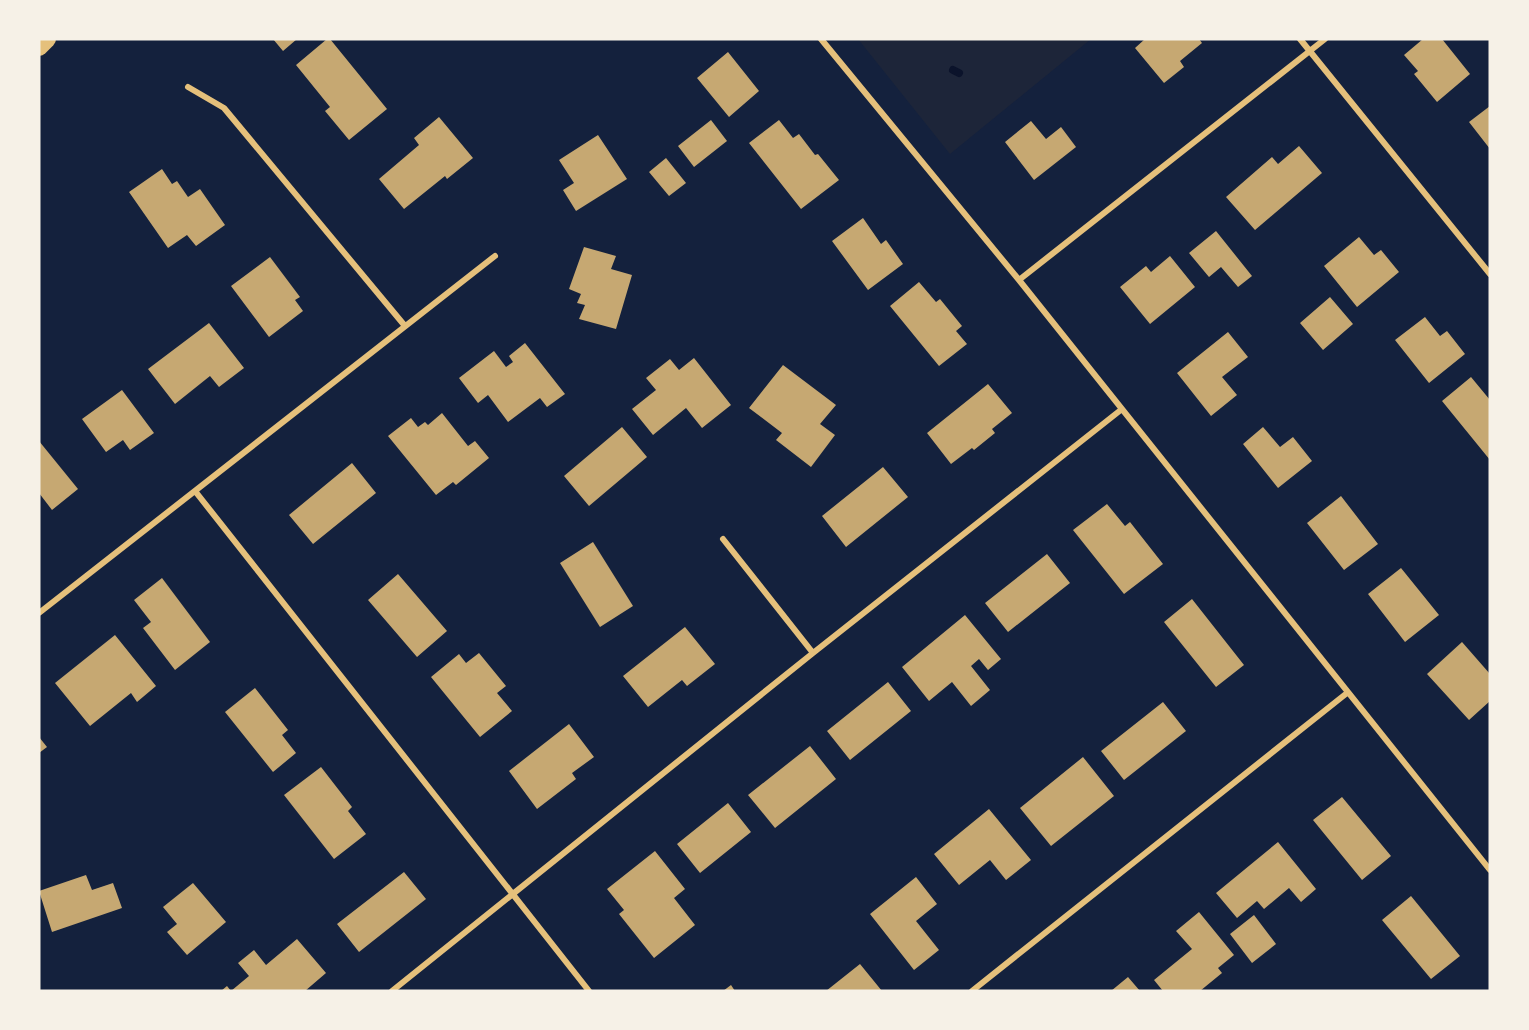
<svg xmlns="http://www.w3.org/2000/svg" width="1529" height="1030" viewBox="0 0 1529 1030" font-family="Overpass,sans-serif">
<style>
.green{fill:#1d2539}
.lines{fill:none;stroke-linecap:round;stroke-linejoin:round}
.stream{stroke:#0b132b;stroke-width:8}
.building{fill:#c6a872}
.minor{stroke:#e5c07b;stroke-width:6}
.motorway{stroke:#e5c07b;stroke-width:18}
</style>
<rect width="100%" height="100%" fill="#14213d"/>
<path class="green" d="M858,39H1091L950,154Z"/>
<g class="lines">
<path class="stream" d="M953,70L959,73"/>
</g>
<path class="building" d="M273,39H297L283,51Z
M327,39H330L387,109L349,140L325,111L330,107L296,65Z
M1145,39H1199L1202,43L1180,61L1184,67L1164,83L1135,48Z
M1423,39H1442L1470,74L1437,102L1414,74L1418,71L1404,55Z
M728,52L759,91L729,117L697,78Z
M1490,106V149L1469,122Z
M439,117L473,158L447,179L445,176L404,209L379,179L419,145L414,138Z
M711,120L727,141L694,167L678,146Z
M779,120L793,138L799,134L815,155L818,154L839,180L801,209L749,143Z
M1031,121L1046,139L1061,127L1076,147L1034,180L1005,142Z
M598,135L627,179L576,211L563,190L574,183L559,160Z
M1299,146L1322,173L1255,230L1226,197L1272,157L1278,164Z
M666,158L686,183L669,196L649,172Z
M162,169L172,184L177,181L188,197L200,189L225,225L196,246L187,235L168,248L129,192Z
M863,218L881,244L886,240L903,264L868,290L832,241Z
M1216,231L1252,276L1238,287L1221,267L1209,277L1189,253Z
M1359,237L1374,255L1381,250L1399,272L1357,307L1324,266Z
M584,247L616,256L611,269L632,275L616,329L579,319L585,305L577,303L581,294L569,289Z
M1170,256L1195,287L1150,324L1120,287L1146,266L1151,272Z
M270,257L300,297L295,300L303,311L269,337L231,286Z
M919,282L936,302L940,299L962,326L956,331L967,344L939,366L890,306Z
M1330,297L1353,324L1323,350L1300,323Z
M1425,317L1440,336L1447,331L1465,354L1429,383L1395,340Z
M209,323L244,368L219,387L210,376L175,404L148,369Z
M1228,332L1248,357L1222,377L1237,395L1211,416L1177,373Z
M525,343L565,394L547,407L540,398L508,422L488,395L478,403L459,378L494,351L506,367L513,362L509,356Z
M694,358L731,405L702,428L686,408L653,435L632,409L656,390L646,378L670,359L679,370Z
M783,365L836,405L820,424L835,435L811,467L776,440L782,433L749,408Z
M1471,377L1490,400V460L1442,401Z
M988,384L1012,413L992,429L995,433L974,450L972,448L951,464L927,433Z
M122,390L154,433L130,450L123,440L106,452L82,419Z
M442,413L468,446L475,441L489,458L456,485L453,482L436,495L388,436L411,418L418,427L425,422L428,425Z
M622,427L647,457L589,506L564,476Z
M1263,427L1280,447L1293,437L1312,461L1278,488L1243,444Z
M39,441L78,489L52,510L39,493Z
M352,463L376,493L313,544L289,515Z
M883,467L908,497L846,547L822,516Z
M1341,496L1378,544L1344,570L1307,523Z
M1107,504L1125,526L1130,522L1163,564L1124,594L1073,530Z
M593,542L633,606L600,627L560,563Z
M1047,554L1070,583L1008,632L985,603Z
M1401,568L1439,615L1405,642L1368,594Z
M398,574L447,631L417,657L368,600Z
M162,578L210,642L175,670L143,628L151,622L134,600Z
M1192,599L1244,665L1216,687L1164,622Z
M965,615L1001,659L988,670L979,659L971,666L990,690L971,706L952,682L929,701L902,667Z
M685,627L715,664L687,686L682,680L648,707L623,676Z
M115,635L156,686L137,702L131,693L90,726L55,683Z
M1462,642L1490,674V701L1469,720L1427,674Z
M479,653L506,686L497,693L512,711L480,737L431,677L459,654L466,663Z
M888,682L911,711L850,760L827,731Z
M255,688L288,730L282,735L296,753L273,772L225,712Z
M1163,702L1186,731L1124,780L1101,751Z
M569,724L594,757L572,773L576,779L537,809L509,771Z
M39,737L47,747L39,753Z
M810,746L836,779L775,828L748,795Z
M1083,757L1114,796L1051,846L1020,808Z
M321,767L352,807L348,811L366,834L334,859L284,795Z
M1342,797L1391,856L1362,880L1313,820Z
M728,803L751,832L700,873L677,844Z
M989,809L1031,860L1006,880L990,860L959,885L934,854Z
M1278,842L1316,889L1301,902L1289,888L1264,909L1257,901L1237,918L1216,893Z
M655,851L685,889L674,898L695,925L654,958L619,914L624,910L607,889Z
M404,872L426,899L359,952L337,924Z
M86,875L92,890L113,883L122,908L52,932L39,891Z
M916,877L937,904L916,921L939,950L914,970L870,914Z
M193,883L226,922L187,955L167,932L177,924L163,907Z
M1411,896L1460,956L1431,979L1382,920Z
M1199,912L1234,955L1218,968L1222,973L1200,991H1163L1154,980L1192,949L1176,931Z
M1254,915L1276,944L1252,963L1230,934Z
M297,939L326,973L305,991H221L227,986L231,991L249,976L238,963L254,950L266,965Z
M860,964L882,991H826Z
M1128,977L1140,991H1111Z
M731,985L735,991H723Z"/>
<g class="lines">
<path class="minor" d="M821,39L1019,280L1490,870
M1300,39L1490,274
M188,87L224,108L405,326
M1019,280L1325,39
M195,491L589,991
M723,539L813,653
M39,613L495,256
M392,991L813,653L1122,409
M972,991L1347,693"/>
<path class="motorway" d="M39,47L47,39"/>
</g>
<rect width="1529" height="1030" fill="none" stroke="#f6f1e7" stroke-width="81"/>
</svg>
